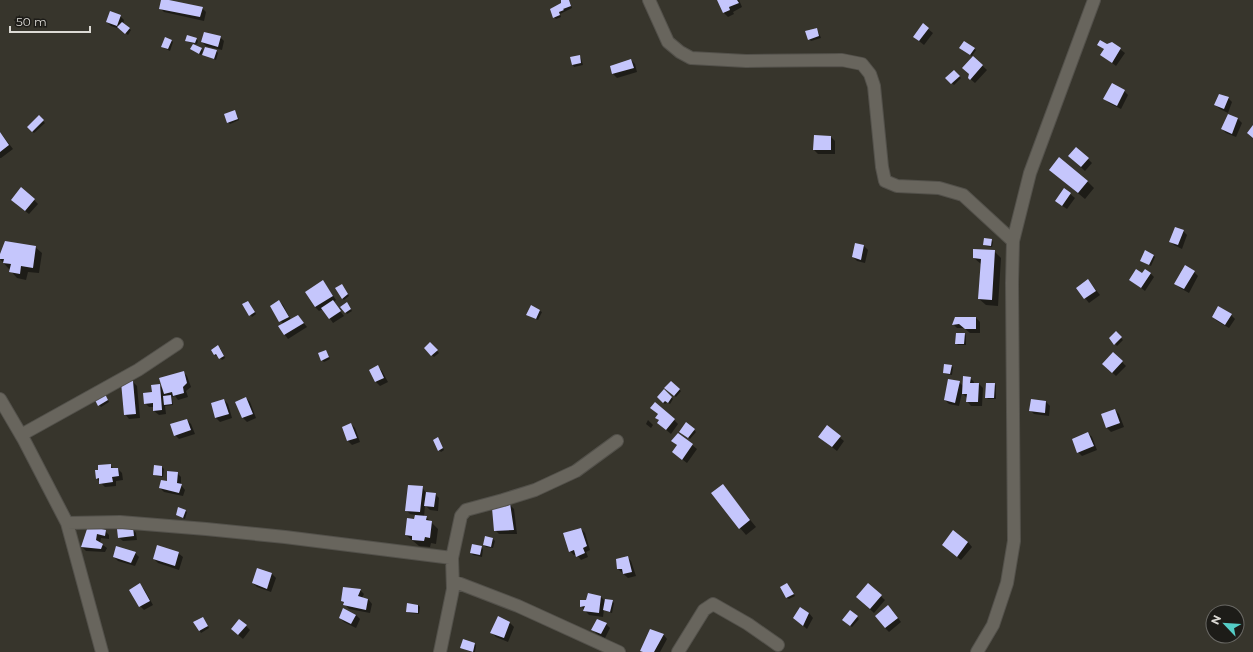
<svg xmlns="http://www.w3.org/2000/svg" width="1253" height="652" viewBox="0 0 1253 652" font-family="Montserrat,sans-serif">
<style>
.shadow{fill:#0007}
.building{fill:#c5c6fc}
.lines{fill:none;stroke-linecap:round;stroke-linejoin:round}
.minor-casing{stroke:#53514b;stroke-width:14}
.minor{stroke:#68655d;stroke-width:12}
</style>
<rect width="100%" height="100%" fill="#37352c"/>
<path class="shadow" d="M162,0L202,8L206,12L204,21L164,12L160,8Z
M562,0H569L572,8L560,14L561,17L556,19L554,17L563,3Z
M718,0H739L742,7L733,12L734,14L728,17L724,13Z
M120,16L124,20L123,24L131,30L128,35L120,29L111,26L107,22Z
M923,25L933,33L924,45L914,37Z
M817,29L821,38L811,41L809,39Z
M220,37L224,41L222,50L206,46L202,42Z
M196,39L198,41L197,44L188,42L186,40Z
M171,40L173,42L170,51L162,47Z
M1112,43L1125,53L1116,66L1102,55L1105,50L1099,44L1107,45Z
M191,49H201L203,51L201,55Z
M974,49L976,50L972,56L962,50Z
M216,51L218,53L216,60L203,54Z
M579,56L581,58L583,65L574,67L573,65L571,58Z
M973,57L987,70L975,83L969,78Z
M631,60L635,64L637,72L617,78L613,74L611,67Z
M954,71L961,78L954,85L947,78Z
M1124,91L1128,95L1121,109L1109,103L1105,99Z
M1228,98L1232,102L1228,113L1220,109L1215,105Z
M235,111L239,120L230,124L228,122Z
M1228,115L1238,119L1242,123L1236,137L1226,133L1222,129Z
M39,117L45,123L34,133L28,127Z
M0,132L13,149L1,158H0Z
M831,137L835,141V154H818L814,150Z
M1088,159L1092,163L1085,171L1073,160Z
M1050,170L1087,181L1094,188L1085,199Z
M1064,189L1075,198L1067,209L1061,205Z
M34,200L38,204L29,214L16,204Z
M1183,231L1187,235L1182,249L1174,245L1170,241Z
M991,240L993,242L992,247L986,246L984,245Z
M864,246L868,250L865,263L857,261L853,257Z
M35,247L42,253L39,273L28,272L26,280L17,278L0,259V257Z
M994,251L1001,258L998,306L986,305L979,299L981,264L974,258Z
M1153,255L1155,257L1151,266L1143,262Z
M1194,272L1198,276L1189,293L1180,288L1176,284Z
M1150,273L1154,277L1145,291L1130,279Z
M1088,280L1100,295L1089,303L1077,288Z
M323,281L336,300L333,302L344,316L333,323L323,309L319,311L315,307Z
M343,287L349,296L344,300L342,298Z
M279,301L283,305L291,320L298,316L307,327L288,339L279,327L283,324L271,306Z
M250,304L256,314L252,317L244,305Z
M348,305L352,311L347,314L342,307Z
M531,306L542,312L538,320L529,316Z
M1231,315L1235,319L1229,328L1217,321L1213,317Z
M976,318L980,322V333H970L964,328H957L953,324Z
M1116,333L1123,340L1117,346L1110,338Z
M965,334L966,336V345H958L956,343Z
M430,343L439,353L434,357L425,348Z
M220,348L225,358L222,360L218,355L216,356L215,355L212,350Z
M326,351L330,359L324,362L322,360Z
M1113,353L1126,366L1116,376L1103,364Z
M951,366L953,367L952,375L946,374L944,373Z
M378,367L382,371L388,382L380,386L376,382L371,370Z
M183,372L187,376L191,387L186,391L188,397L178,400L175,396L172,397L173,405L165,406L166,414L159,415L154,411V407H149L145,403L159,385L163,389Z
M970,378L974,382V384H979L983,388L982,406H971L967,401V398L962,393L959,406L949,404L945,400L959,382L963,386Z
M133,382L137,386L140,418L129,419L125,414Z
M671,382L681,391L676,397L666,388Z
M995,384L996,386V399H988L986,397Z
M664,390L673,399L670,404L667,402L665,404L658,397Z
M105,395L109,402L101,407L99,405Z
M246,398L250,402L256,418L247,422L243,418L237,402Z
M224,400L228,404L232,418L220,422L216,418L212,403Z
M1031,400L1046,402L1050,406L1049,416L1034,414L1030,410Z
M652,408L674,420L678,424L671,434L658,423L660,421L659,415Z
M1115,410L1119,414L1124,427L1111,432L1107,428L1102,415Z
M187,420L191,424L195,434L179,439L175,435Z
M648,420L653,425L651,428L646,424Z
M351,424L355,428L360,442L352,445L348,441L343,427Z
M827,427L844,441L837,451L824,441Z
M694,430L696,432L690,439L683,433Z
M1088,433L1092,437L1097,450L1082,456L1078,452Z
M679,434L697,449L687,463L678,456V446L672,441Z
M439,440L444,450L441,452L439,450Z
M110,465L114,469H118L122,473L123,480L116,481V486L105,487L96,478Z
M162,467L164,469L163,477L156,476L154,474Z
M177,473L181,477V485L185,490L183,496L164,492L160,488L168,482Z
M722,485L756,527L746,535L740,528Z
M422,487L426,493L435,494L439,498L438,511L430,510L425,505L424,517H426L438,529L436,544L431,543L430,547L419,546L406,535L415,520L416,515L410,514L406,510Z
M510,505L514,509L517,534H499L495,530Z
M185,511L187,512L185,519L177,515Z
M89,527L105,531L109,535V539L101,538L100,543L107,548L105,552L86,551L82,547Z
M132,528L136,533L137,540L123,541L118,537Z
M581,529L585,533L590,550L586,552L588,557L581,560L577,555H574L570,551Z
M486,537L493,539L495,541L493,548L486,547L484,545Z
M968,542L972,547L961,560L947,549Z
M481,547L483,549L482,557L473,555L471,553Z
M135,553L139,557L135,566L118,561L114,557Z
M178,553L183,557L179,570L158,563L154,559Z
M627,557L631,561L636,576L628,578L618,569Z
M258,569L272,574L276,578L271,592L257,587L253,583Z
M787,584L795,596L789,599L787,598Z
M140,585L144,589L153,605L144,610L140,606Z
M868,585L885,600L874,613L861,601Z
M360,590L364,594L362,598L368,599L372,604L370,613L349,609L342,601Z
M601,597L606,602L612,601L614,603L612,613L606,611L604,609L603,617L589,615L581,606L587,601Z
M418,605L420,607L419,614L409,613L407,611Z
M892,610L901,622L889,632L885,628Z
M850,611L859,619L852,627L844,620Z
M809,613L813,618L807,629L794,618Z
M356,615L360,619L356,628L344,622L340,618Z
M203,618L209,628L201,633L195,622Z
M510,623L514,627L508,642L496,637L492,633Z
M606,624L610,628L605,638L597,634L593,630Z
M246,626L250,630L243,639L236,633Z
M663,634L667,639L660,652H643L641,650Z
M474,644L476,645L475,652H471L462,648Z"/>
<path class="building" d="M161,0H169L203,7L200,17L159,9Z
M561,0H569L571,6L563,9L564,10L559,12L560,15L553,18L550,9L561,3Z
M717,0H737L739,3L729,7L730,10L723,13Z
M110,11L121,15L117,26L106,22Z
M122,22L130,28L125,34L117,27Z
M923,23L929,28L919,41L913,37Z
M817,28L819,36L808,40L805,31Z
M204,32L221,36L218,47L201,42Z
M187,35L197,38L195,43L185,41Z
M165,37L172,40L168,49L161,47Z
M1100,40L1107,44L1112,42L1121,48L1112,63L1100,55L1104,49L1097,45Z
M964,41L975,48L970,55L959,48Z
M193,44L202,48L199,54L190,49Z
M205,47L217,50L214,59L202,55Z
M580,55L581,63L572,65L570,57Z
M973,56L983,65L970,80L968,78L969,74L962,68Z
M631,59L634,68L612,74L610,66Z
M954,70L960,76L951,84L945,78Z
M1112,83L1125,90L1117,106L1103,99Z
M1219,94L1229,97L1224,109L1214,105Z
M235,110L238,119L227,123L224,114Z
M1228,114L1238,118L1232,134L1221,129Z
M39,115L44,120L32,132L27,127Z
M1253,125V138L1247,133Z
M0,132L9,145L0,152Z
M814,135L831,136V150H813Z
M1076,147L1089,158L1081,167L1068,156Z
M1059,157L1088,181L1078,193L1049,170Z
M21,187L35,199L25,211L11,200Z
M1064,188L1071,193L1062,206L1055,201Z
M1175,227L1184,230L1178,245L1169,242Z
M984,238L992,239L991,246L983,245Z
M5,241L36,246L33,268L21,266L20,274L9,272L11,264L3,263L4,259H0V254Z
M855,243L864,245L861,260L852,257Z
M973,249L995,250L992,300L978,299L981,259L973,258Z
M1145,250L1154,255L1149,265L1140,261Z
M1185,265L1195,271L1184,289L1174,284Z
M1136,269L1142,273L1145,269L1151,273L1141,288L1129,280Z
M1088,279L1096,291L1084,299L1076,288Z
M323,280L333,296L315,307L305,292Z
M342,284L348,294L342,299L335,288Z
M279,300L289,317L279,322L270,306Z
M333,300L341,311L329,319L321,308Z
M248,301L255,312L249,316L242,304Z
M347,302L351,309L345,313L340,307Z
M531,305L540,310L536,319L526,315Z
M1218,306L1232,314L1225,325L1212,317Z
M298,315L304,323L284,335L278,326Z
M955,317H976V329H965L959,324L952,325Z
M1116,331L1122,337L1114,345L1109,338Z
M956,333H965L964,344H955Z
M430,342L438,350L431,356L424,348Z
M218,345L224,356L219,359L216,354L214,355L211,350Z
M326,350L329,357L321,361L318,353Z
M1113,352L1123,361L1112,373L1102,364Z
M944,364L952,365L950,374L943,373Z
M378,365L384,378L375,382L369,370Z
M184,371L187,383L183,387L184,393L173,396L172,392L164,394L159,378Z
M963,376L971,377L970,383H979L978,402H966L967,394H962Z
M948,379L960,381L955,403L944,400Z
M133,381L136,414L124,415L121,382Z
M671,381L680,389L674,396L664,388Z
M986,383H995L994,398H985Z
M160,384L162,410L153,411V403L144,404L143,393L152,392L151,385Z
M664,389L672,397L668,403L665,401L663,403L657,397Z
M104,392L108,400L98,406L94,398Z
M171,395L172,404L164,405L163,396Z
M246,397L253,414L242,418L235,402Z
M224,399L229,414L215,418L211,403Z
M1031,399L1046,401L1045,413L1029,411Z
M655,402L675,419L666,430L657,423L659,420L655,418L658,414L650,408Z
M1115,409L1120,423L1106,428L1101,414Z
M187,419L191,430L174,436L170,424Z
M686,422L695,429L688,438L679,432Z
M351,423L357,438L347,441L342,427Z
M827,425L841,436L832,447L818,437Z
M1088,432L1094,446L1077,453L1072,439Z
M678,433L693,444L682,460L672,452L677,445L671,441Z
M438,437L443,448L438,451L433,440Z
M111,464V468H118L119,476L112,477L113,482L99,484V478L96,479L95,470H98V465Z
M154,465L162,466V476L153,475Z
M167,471L178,472L177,483L182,484L179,493L159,488L161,480L167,481Z
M723,484L750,520L739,529L711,493Z
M408,485L423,486L420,512L405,511Z
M426,492L436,493L434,507L424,506Z
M510,503L514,530L494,531L492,508Z
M178,507L186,510L183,518L176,515Z
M415,515L427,516L426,520L432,521L430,538L425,537L424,541L412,540V536L405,535L407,518L414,519Z
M88,526L106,530L105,536L97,534L96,540L103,544L101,549L81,547Z
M133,527L134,536L118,538L117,529Z
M581,528L587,546L583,548L585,553L576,557L574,550L569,552L563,533Z
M953,530L968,542L957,557L942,545Z
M485,536L493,538L491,547L483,545Z
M472,544L482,546L480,555L470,553Z
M157,545L179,552L175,566L153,559Z
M116,546L136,552L131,563L113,557Z
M628,556L632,572L623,574L622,569H617L616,559Z
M257,568L272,573L267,589L252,583Z
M140,583L150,601L139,607L129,590Z
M787,583L794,594L786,598L780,587Z
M868,583L882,595L870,609L856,597Z
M343,587L361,589L358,596L368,599L366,610L343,605L344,602L341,601Z
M588,593L601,596L599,613L583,611L585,606L580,607V600H586Z
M605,599L613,600L610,612L603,610Z
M407,603L418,605V613L406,612Z
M888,605L898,618L885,628L875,616Z
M800,607L809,613L803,626L793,618Z
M343,608L356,615L351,624L339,618Z
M850,610L858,616L850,626L842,620Z
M498,616L510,622L504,638L490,633Z
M203,617L208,626L199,631L193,622Z
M239,619L247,625L238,635L231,629Z
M597,619L607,623L601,634L591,630Z
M650,629L664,634L654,652H643L640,651Z
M463,639L475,643L473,652L460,648Z"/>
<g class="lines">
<defs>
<path id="minor" d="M649,0L668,42L680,52L691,58L746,61L842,60L862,64L870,74L874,86L882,167L885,181L897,186L939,188L963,195L1013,241
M0,399L24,440L67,523L102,652
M21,435L138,370L177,344
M67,523L120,522L206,529L285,537L452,558L453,589L440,652
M452,558L461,516L466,510L503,500L535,490L576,471L617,441
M453,581L518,606L619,652
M678,652L704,610L713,604L748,624L778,645
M977,652L993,625L1007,583L1014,541L1012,283L1013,241L1030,173L1094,0"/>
</defs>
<use href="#minor" class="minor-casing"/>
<use href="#minor" class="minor"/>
</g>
<g transform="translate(1225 624) rotate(295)"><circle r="19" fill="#1d1c18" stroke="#696864"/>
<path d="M0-3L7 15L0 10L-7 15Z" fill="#55cdc6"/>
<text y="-6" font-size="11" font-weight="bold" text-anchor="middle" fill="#dcdad5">N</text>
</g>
<path d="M10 26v6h80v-6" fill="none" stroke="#dcdad5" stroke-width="2"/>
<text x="16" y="26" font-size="12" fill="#dcdad5" stroke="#1d1c18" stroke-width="3" paint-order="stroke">50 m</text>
</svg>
